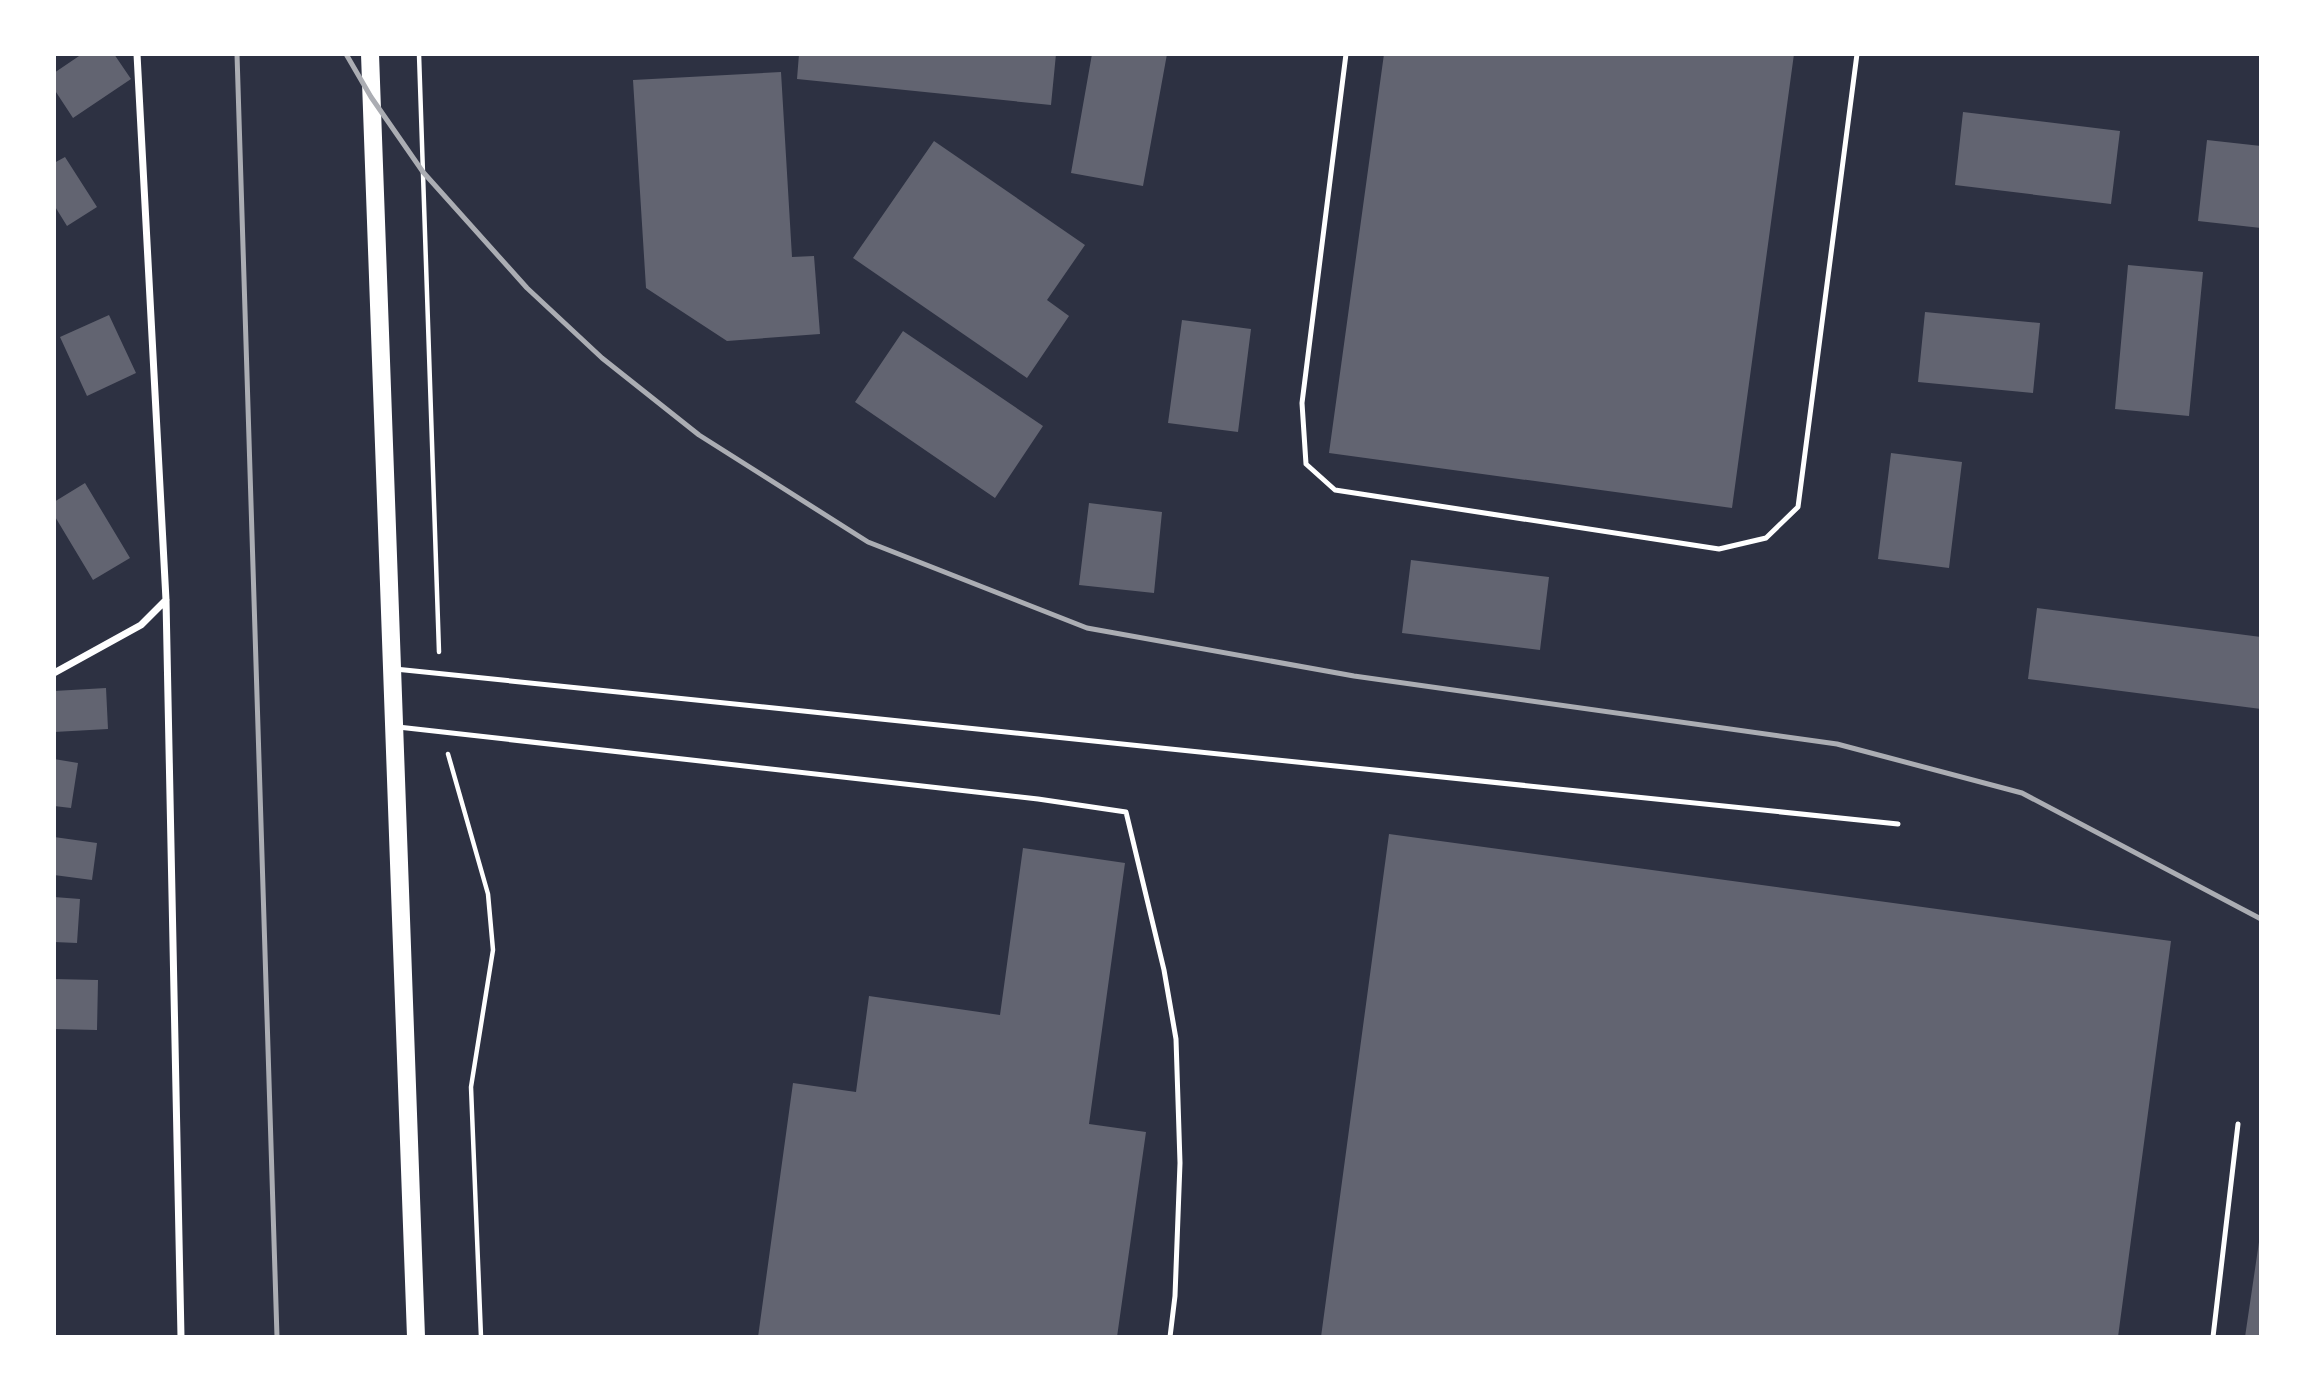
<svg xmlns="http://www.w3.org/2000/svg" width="2315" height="1391" viewBox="0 0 2315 1391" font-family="'Exo 2',sans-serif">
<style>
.building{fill:#626471}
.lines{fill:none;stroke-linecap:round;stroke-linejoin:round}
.path{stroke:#fff;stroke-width:4.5}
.service{stroke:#fff;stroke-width:5}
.minor{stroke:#fff;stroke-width:7}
.primary{stroke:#fff;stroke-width:18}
.rail{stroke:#abadb3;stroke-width:5}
</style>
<rect width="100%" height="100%" fill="#2d3142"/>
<path class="building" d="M82,54H114L131,79L73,118L54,89V73Z
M799,54H1056L1051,105L797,79Z
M1092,54H1167L1143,186L1071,173Z
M1384,54H1794L1732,508L1329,453Z
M781,72L792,257L814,256L820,334L727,341L646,288L633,80Z
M1963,112L2120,131L2111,204L1955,185Z
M2207,140L2261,146V228L2198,221Z
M934,141L1085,245L1047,300L1069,316L1027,378L853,258Z
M65,157L97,207L67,226L54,205V163Z
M2128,265L2203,272L2189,416L2115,409Z
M1925,312L2040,323L2033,393L1918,382Z
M109,315L136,373L87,396L60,337Z
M1182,320L1251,329L1238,432L1168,423Z
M903,331L1043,426L995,498L855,402Z
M1891,453L1962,462L1949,568L1878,559Z
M85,483L130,558L93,580L54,515V502Z
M1089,503L1162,512L1154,593L1079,585Z
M1411,560L1549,577L1540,650L1402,633Z
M2037,608L2261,637V709L2028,679Z
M106,688L108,729L54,732V691Z
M54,759L78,763L71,808L54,806Z
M1389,834L2171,941L2118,1337H1321Z
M54,837L97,843L92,880L54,875Z
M1023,848L1125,863L1089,1124L1146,1132L1117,1337H758L793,1083L856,1092L869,996L1000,1015Z
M54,897L80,899L77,943L54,942Z
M54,979L98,980L97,1030L54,1029Z
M2259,1242L2261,1337H2245Z"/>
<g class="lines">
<path class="path" d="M419,54L439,652
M448,754L488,894L493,950L471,1087L481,1337"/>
<path class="service" d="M1346,54L1302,403L1306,464L1335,490L1719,549L1766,538L1798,507L1857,54
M395,669L1898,824
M398,727L1038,799L1126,812L1164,970L1176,1039L1180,1163L1175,1296L1170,1337
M2213,1337L2238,1124"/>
<path class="minor" d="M137,54L166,600L181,1337
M54,673L141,625L166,600"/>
<path class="primary" d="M370,54L416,1337"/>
<path class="rail" d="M237,54L277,1337
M346,54L371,97L423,172L527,288L602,358L699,435L868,542L1087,628L1354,676L1837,744L2022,793L2261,919"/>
</g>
<rect width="2315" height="1391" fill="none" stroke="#ffffff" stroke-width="112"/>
</svg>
